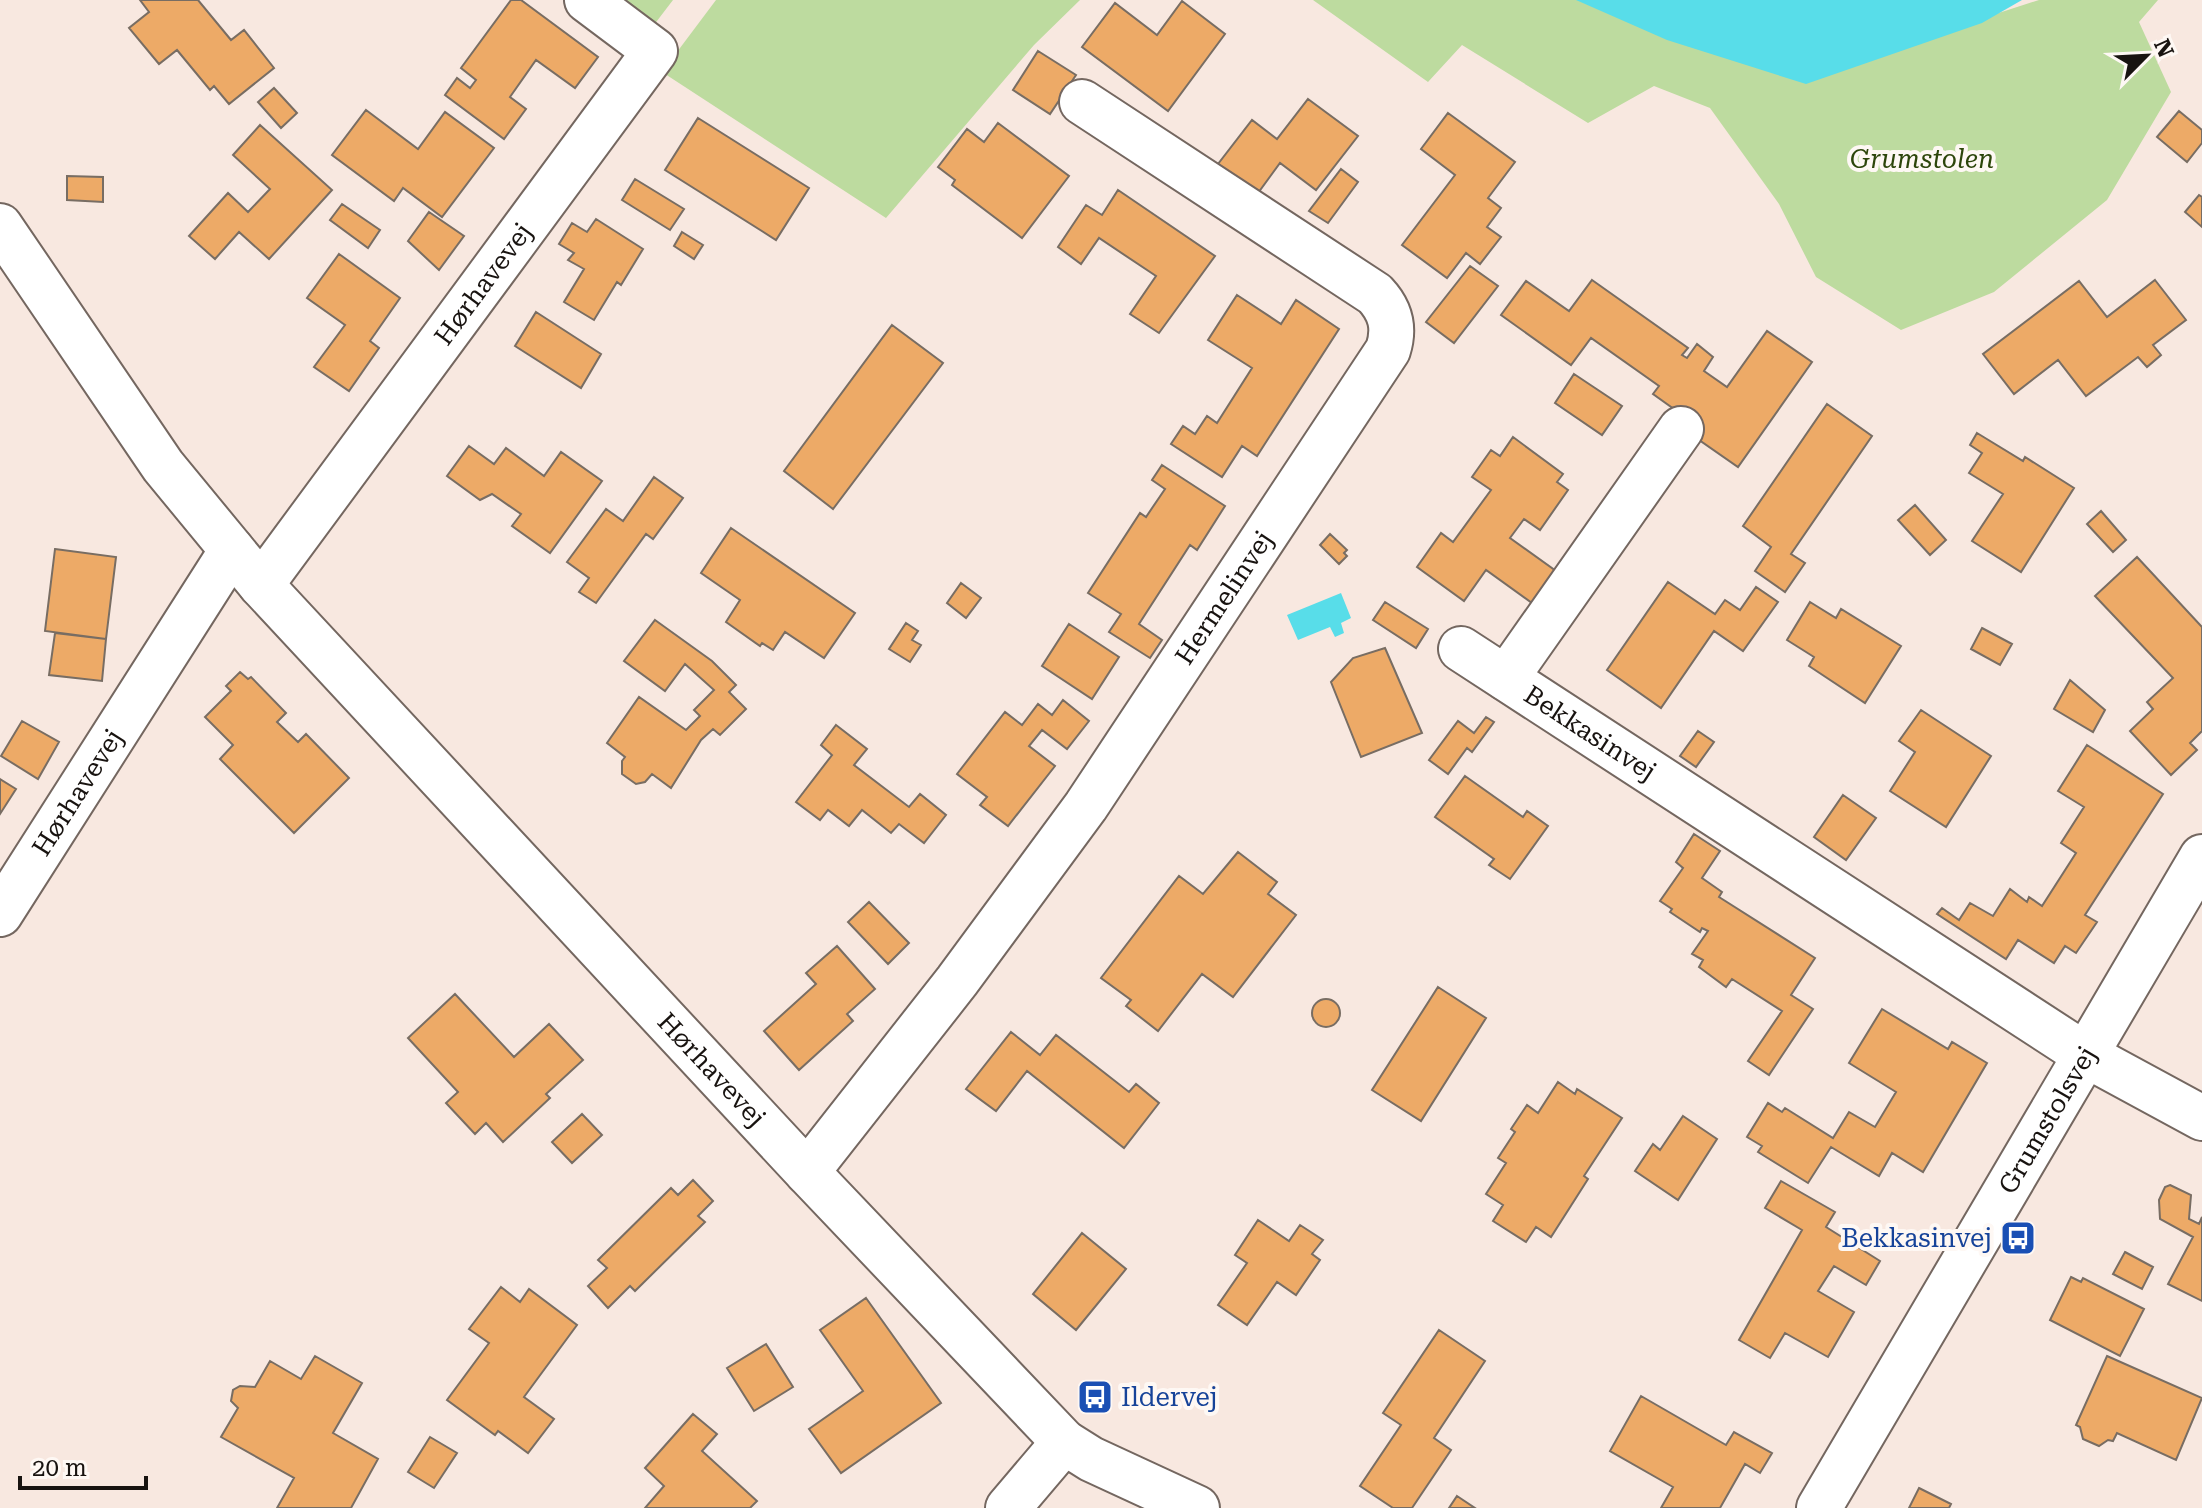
<svg xmlns="http://www.w3.org/2000/svg" width="2202" height="1508" viewBox="0 0 2202 1508" font-family="'Roboto Serif',serif">
<style>
.green{fill:#bddb9f}
.water{fill:#58dde9}
.building{fill:#edaa67;stroke:#786d63;stroke-width:2}
.lines{fill:none;stroke-linecap:round;stroke-linejoin:round}
.minor-casing{stroke:#746760;stroke-width:48}
.minor{stroke:#fff;stroke-width:44}
.labels{text-anchor:middle;stroke-width:8;stroke-linejoin:round;paint-order:stroke}
.park-label{font-size:26px;font-style:italic;fill:#2d460b;stroke:#fef8f4}
.street-label{font-size:26px;fill:#181310;stroke:#fef8f4}
.transit-label{font-size:26px;fill:#164399;stroke:#fef8f4;text-anchor:end}
</style>
<rect width="100%" height="100%" fill="#f8e8e0"/>
<path class="green" d="M606,0H673L647,34Z
M716,0H1080L1034,45L886,218L662,72Z
M1313,0H1927L1974,21L2039,0H2158L2139,22L2171,92L2107,200L1994,292L1901,330L1816,277L1779,204L1710,108L1654,86L1588,123L1462,45L1428,82Z"/>
<path class="water" d="M1576,0H2022L1982,23L1806,84L1667,40Z
M1341,593L1351,618L1341,623L1344,633L1335,637L1330,627L1298,640L1287,615Z"/>
<path class="building" d="M140,0H198L231,40L244,30L274,68L229,104L214,86L210,90L177,50L159,64L129,28L149,12Z
M511,0H521L598,57L575,88L536,60L510,97L526,109L504,139L445,95L457,78L470,88L476,80L461,68Z
M1182,1L1225,34L1168,111L1082,47L1115,3L1157,35Z
M1038,51L1076,75L1050,114L1013,90Z
M274,88L297,113L281,128L258,102Z
M1308,99L1358,136L1316,190L1280,163L1258,193L1218,164L1252,120L1277,139Z
M366,110L418,149L445,112L494,148L442,217L403,188L394,201L332,155Z
M2179,111L2202,130V143L2187,162L2157,137Z
M1448,113L1515,162L1488,198L1501,208L1487,227L1501,237L1480,264L1466,253L1447,278L1402,245L1455,175L1421,149Z
M698,118L809,188L776,240L665,170Z
M998,123L1069,176L1022,238L952,185L955,180L938,167L967,129L984,142Z
M260,125L332,190L269,259L239,232L215,259L189,236L228,193L248,212L270,189L233,155Z
M1341,169L1358,182L1328,223L1309,211Z
M67,176L103,177V202L67,200Z
M635,179L684,209L670,230L622,200Z
M1118,190L1215,256L1159,333L1130,314L1156,276L1099,238L1081,264L1058,247L1086,205L1102,215Z
M2199,195L2202,197V227L2185,212Z
M342,204L380,230L368,248L330,220Z
M429,212L464,236L439,270L408,241Z
M596,219L643,249L621,285L617,282L594,320L564,302L584,269L568,260L574,253L559,244L572,223L587,232Z
M682,232L703,245L694,259L674,246Z
M339,254L400,298L370,341L379,348L349,391L314,367L345,325L307,298Z
M1470,266L1498,286L1454,343L1426,322Z
M1592,280L1688,348L1682,355L1687,358L1697,344L1713,357L1704,371L1727,387L1767,331L1812,362L1738,467L1692,435L1699,427L1653,394L1659,386L1591,338L1571,365L1501,315L1526,281L1569,311Z
M2155,280L2186,320L2153,345L2161,355L2147,367L2138,357L2086,396L2058,360L2014,394L1983,354L2079,281L2107,317Z
M1237,295L1281,324L1296,300L1339,329L1257,456L1242,446L1222,477L1171,444L1183,426L1195,434L1207,416L1217,423L1252,368L1208,340Z
M536,312L601,354L581,388L515,346Z
M892,325L943,363L833,509L784,471Z
M1574,374L1622,406L1602,435L1555,403Z
M1827,404L1872,436L1791,554L1805,563L1785,592L1755,571L1771,547L1743,526Z
M1977,433L2023,461L2025,457L2074,488L2021,572L1972,541L2003,494L1969,473L1982,453L1970,445Z
M1513,437L1563,474L1557,482L1568,490L1540,530L1524,519L1510,538L1556,571L1532,603L1486,570L1464,601L1417,567L1441,533L1453,542L1491,490L1472,477L1491,450L1500,456Z
M469,446L494,464L506,448L544,476L561,452L602,481L550,553L512,526L521,514L492,494L480,500L447,476Z
M1162,465L1225,506L1197,550L1190,545L1139,624L1162,640L1150,658L1109,632L1121,614L1088,593L1140,513L1146,517L1165,489L1152,480Z
M654,477L683,498L653,539L646,534L596,603L579,592L589,578L567,562L606,509L623,521Z
M1915,505L1946,540L1930,555L1898,520Z
M2101,511L2126,540L2113,552L2087,524Z
M731,528L855,613L824,658L785,632L773,650L762,643L760,646L726,622L740,600L701,573Z
M1330,534L1347,550L1344,553L1347,556L1339,564L1320,545Z
M55,549L116,557L106,639L45,631Z
M2137,557L2202,627V731L2190,743L2197,750L2171,775L2130,731L2153,709L2147,702L2173,678L2095,596Z
M1668,582L1715,614L1725,600L1740,610L1756,587L1778,602L1743,651L1714,631L1661,708L1607,670Z
M961,583L981,598L966,618L947,603Z
M1385,602L1428,629L1416,648L1373,620Z
M1810,602L1836,618L1841,609L1901,646L1865,703L1809,666L1814,657L1787,640Z
M655,620L712,661L736,685L729,692L746,709L720,735L713,729L701,740L671,788L652,774L645,782L636,784L622,774V761L625,757L607,743L639,697L686,730L700,716L694,710L714,690L685,664L665,691L624,661Z
M906,623L918,631L912,640L921,645L910,662L889,649Z
M1069,624L1119,657L1092,699L1042,666Z
M1982,628L2012,644L2000,665L1971,649Z
M55,633L106,639L102,681L49,675Z
M1385,648L1422,733L1361,757L1331,682L1353,658Z
M240,672L248,679L251,677L286,713L277,722L298,742L306,734L349,778L294,833L220,759L233,745L205,717L231,691L226,686Z
M2070,680L2105,710L2093,732L2054,709Z
M1063,700L1089,721L1067,749L1042,730L1029,746L1055,766L1008,826L980,805L987,797L957,774L1005,712L1022,725L1038,704L1052,715Z
M1921,710L1991,756L1946,827L1890,791L1915,752L1899,741Z
M1486,717L1494,722L1472,752L1467,748L1448,774L1429,760L1458,721L1474,733Z
M22,721L59,742L38,779L1,756Z
M836,725L867,749L854,765L909,807L920,794L946,815L924,843L899,824L891,833L862,810L849,826L828,810L820,820L796,802L832,755L821,745Z
M1698,731L1714,742L1696,767L1680,756Z
M2087,745L2163,794L2085,915L2097,922L2076,953L2065,946L2054,963L2018,940L2006,959L1937,914L1942,908L1959,920L1970,903L1993,916L2010,889L2027,902L2029,897L2042,906L2076,853L2061,843L2084,807L2058,791Z
M1465,776L1523,817L1527,811L1548,826L1510,879L1489,865L1494,859L1435,817Z
M0,779L16,789L0,814Z
M1843,795L1876,818L1846,860L1814,837Z
M1694,834L1720,851L1702,878L1722,892L1719,897L1815,958L1791,995L1813,1009L1769,1075L1748,1061L1782,1011L1732,979L1726,987L1699,967L1703,960L1692,954L1708,931L1702,928L1700,932L1670,912L1672,909L1660,901L1683,868L1676,862Z
M1238,852L1277,882L1268,894L1296,915L1233,997L1202,974L1158,1031L1126,1006L1131,1000L1101,978L1179,876L1203,894Z
M869,902L909,943L888,964L848,922Z
M837,946L875,989L847,1014L853,1021L799,1070L764,1031L816,984L806,973Z
M1438,987L1486,1018L1421,1121L1372,1090Z
M455,994L514,1057L549,1024L583,1060L546,1094L550,1098L503,1142L486,1123L475,1134L446,1103L458,1092L408,1038Z
M1312 1013a14 14 0 1 1 28 0a14 14 0 1 1-28 0Z
M1882,1009L1948,1049L1952,1042L1987,1063L1923,1172L1892,1153L1879,1176L1831,1147L1808,1183L1758,1152L1762,1146L1747,1137L1768,1103L1782,1112L1785,1108L1833,1138L1849,1112L1875,1127L1896,1092L1849,1063Z
M1011,1032L1040,1055L1056,1035L1129,1092L1136,1084L1159,1103L1124,1148L1027,1071L996,1111L966,1089Z
M1558,1082L1575,1094L1577,1089L1622,1118L1584,1176L1588,1179L1551,1237L1536,1227L1526,1242L1493,1221L1503,1205L1486,1194L1506,1163L1498,1158L1515,1132L1511,1129L1527,1105L1538,1113Z
M582,1114L602,1135L572,1163L552,1142Z
M1683,1116L1717,1139L1678,1200L1635,1171L1653,1144L1660,1150Z
M693,1180L713,1201L698,1216L705,1222L635,1291L630,1286L608,1308L588,1286L607,1268L598,1260L671,1188L678,1195Z
M1781,1181L1835,1212L1826,1227L1880,1261L1866,1285L1834,1266L1818,1291L1854,1312L1828,1357L1785,1333L1770,1358L1739,1340L1802,1230L1765,1208Z
M2170,1185L2191,1195L2189,1219L2199,1224L2202,1217V1301L2168,1284L2193,1237L2160,1219L2159,1200L2165,1187Z
M1258,1220L1289,1241L1300,1225L1323,1240L1312,1254L1320,1260L1296,1295L1277,1282L1247,1325L1218,1305L1247,1263L1235,1255Z
M1082,1233L1126,1269L1076,1330L1033,1294Z
M2125,1252L2153,1267L2142,1289L2113,1274Z
M2071,1277L2081,1282L2083,1278L2144,1309L2120,1356L2050,1320Z
M501,1287L520,1302L529,1289L577,1325L524,1397L554,1419L528,1453L498,1431L495,1435L447,1400L489,1343L469,1329Z
M866,1298L941,1403L841,1473L809,1429L863,1391L820,1330Z
M1439,1330L1485,1361L1434,1438L1451,1450L1412,1508H1393L1360,1486L1401,1425L1383,1413Z
M766,1344L793,1387L754,1411L727,1368Z
M315,1356L362,1383L333,1433L378,1459L351,1508H277L294,1478L221,1437L238,1408L231,1401L233,1390L240,1386L255,1387L270,1361L301,1379Z
M2107,1356L2202,1398L2176,1460L2117,1433L2113,1441L2108,1440L2099,1446L2083,1439L2080,1427L2076,1425Z
M1641,1396L1726,1445L1734,1432L1772,1453L1760,1473L1745,1464L1720,1508H1661L1673,1487L1610,1451Z
M693,1414L717,1434L702,1451L757,1501L750,1508H645L664,1486L645,1468Z
M430,1437L457,1453L434,1488L408,1472Z
M1919,1488L1951,1504L1949,1508H1909Z
M1457,1496L1475,1508H1449Z"/>
<g class="lines">
<defs>
<g id="minor">
<path id="s1" d="M0,226L163,466L261,585L807,1172L1064,1442L1091,1459L1197,1508"/>
<path id="s2" d="M261,585L655,51L587,0"/>
<path id="s3" d="M1461,649L2084,1054L2202,1118"/>
<path d="M1506,678L1681,429"/>
<path id="s4" d="M0,914L232,550"/>
<path id="s5" d="M807,1172L957,981L1086,806L1388,350C1395,328 1391,311 1375,294L1082,102"/>
<path d="M1008,1508L1064,1442"/>
<path id="s6" d="M1819,1508L2202,857"/>
</g>
</defs>
<use href="#minor" class="minor-casing"/>
<use href="#minor" class="minor"/>
</g>
<defs>
<symbol id="bus-square" viewBox="-11 -11 22 22"><rect x="-9" y="-9" width="18" height="18" rx="4" fill="#1a4fb4" stroke="#fef8f4"/><path d="M-5-6H5V4H4V6H2V4H-2V6H-4V4H-5ZM-3.5-4V0h7V-4ZM-3.5 1.2v1.5H-2V1.2ZM2 1.2v1.5H3.5V1.2Z" fill="#fff"/></symbol>
</defs>
<g fill-rule="evenodd">
<use href="#bus-square" x="1998" y="1218" width="40" height="40"/>
<use href="#bus-square" x="1075" y="1377" width="40" height="40"/>
</g>
<g class="labels">
<g class="park-label">
<text x="1922" y="168">Grumstolen</text>
</g>
<g class="street-label">
<text dy="9" stroke="none"><textPath href="#s2" startOffset="374">Hørhavevej</textPath></text>
<text dy="9" stroke="none"><textPath href="#s5" startOffset="710">Hermelinvej</textPath></text>
<text dy="9" stroke="none"><textPath href="#s3" startOffset="154">Bekkasinvej</textPath></text>
<text dy="9" stroke="none"><textPath href="#s4" startOffset="144">Hørhavevej</textPath></text>
<text dy="9" stroke="none"><textPath href="#s1" startOffset="1106">Hørhavevej</textPath></text>
<text dy="9" stroke="none"><textPath href="#s6" startOffset="450">Grumstolsvej</textPath></text>
</g>
<g class="transit-label">
<text x="1992" y="1247">Bekkasinvej</text>
<text x="1121" y="1406" text-anchor="start">Ildervej</text>
</g>
</g>
<g transform="translate(2146 56) rotate(66)" stroke="#fef8f4" stroke-width="6" paint-order="stroke">
<path d="M0-6L14 30L0 20L-14 30Z" fill="#181310"/>
<text y="-12" font-size="22" font-weight="bold" text-anchor="middle" fill="#181310">N</text>
</g>
<path d="M20 1476v12h126v-12" fill="none" stroke="#181310" stroke-width="4"/>
<text x="32" y="1476" font-size="24" fill="#181310" stroke="#fef8f4" stroke-width="6" paint-order="stroke">20 m</text>
</svg>
